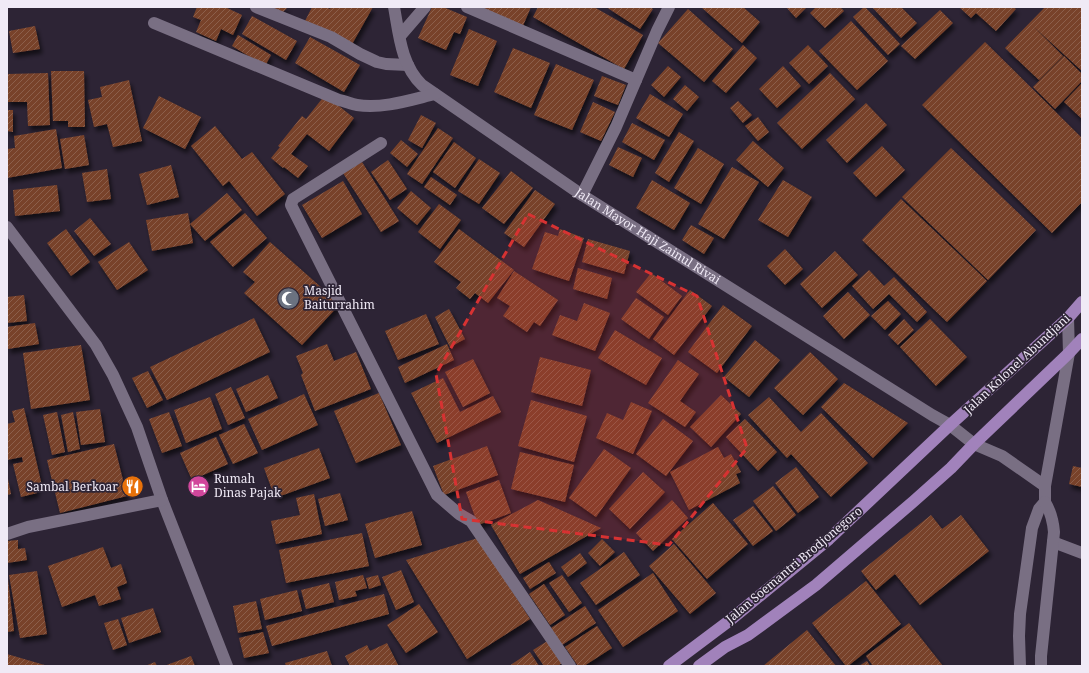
<svg xmlns="http://www.w3.org/2000/svg" width="1089" height="673" viewBox="0 0 1089 673" font-family="'Noto Serif',serif">
<style>
.building{fill:url(#building-hatch);filter:url(#shadow)}
.lines{fill:none;stroke-linecap:round;stroke-linejoin:round}
.minor{stroke:#796f83;stroke-width:12}
.major{stroke:#a182bb;stroke-width:12}
.marked{fill:#d73232;fill-opacity:0.2;stroke:#d73232;stroke-width:3;stroke-dasharray:8 5;stroke-linejoin:round}
.labels{text-anchor:middle;stroke-width:3.5;stroke-linejoin:round;paint-order:stroke}
.street-label{font-size:12px;fill:#f0eaf6;stroke:#2d2435}
.poi-label{font-size:12px;fill:#f0eaf6;stroke:#2d2435;text-anchor:start}
</style>
<defs>
<pattern id="building-hatch" width="6" height="6" patternUnits="userSpaceOnUse"><rect width="6" height="6" fill="#78432c"/><path d="M-1 1l2-2M0 6l6-6M5 7l2-2" fill="none" stroke="#8c5e4b"/></pattern>
<filter id="shadow"><feDropShadow dx="2.5" dy="4.5" stdDeviation="2" flood-color="#0009"/></filter>
</defs>
<rect width="100%" height="100%" fill="#2d2435"/>
<path class="building" d="M197,7H225L242,15L233,35L221,29L216,41L196,32L201,20L193,17Z
M270,7H288L279,16Z
M312,7H326L330,9L331,7H373L351,46L305,21Z
M432,7H443L467,17L460,34L454,32L446,50L418,38Z
M473,7H531L522,28Z
M538,7H594L643,35L624,69L533,17Z
M606,7H650L653,9L640,29Z
M701,7H743L760,22L742,43Z
M786,7H807L796,18Z
M816,7H840L844,11L825,28L810,13Z
M864,7H865L900,44L888,55L853,17Z
M872,7H901L917,23L901,38Z
M959,7H1013L1016,9L996,31L976,13L971,18Z
M1045,7H1082V71L1033,26L1063,56L1039,80L1005,48Z
M688,9L733,49L704,82L658,43Z
M940,10L953,23L915,59L901,46Z
M252,16L297,41L286,60L242,34Z
M851,21L888,61L857,90L819,51Z
M35,26L40,49L13,53L9,31Z
M469,29L497,41L478,86L450,75Z
M238,35L271,55L265,66L232,46Z
M310,37L360,65L344,92L295,63Z
M985,42L1082,138V202L1052,233L922,105Z
M743,45L757,58L726,93L712,81Z
M808,45L828,66L809,84L789,63Z
M513,48L550,63L531,108L494,92Z
M1064,56L1082,74V81L1055,109L1033,87Z
M556,64L594,80L572,130L534,115Z
M668,66L681,77L664,97L651,85Z
M783,66L801,86L777,108L759,89Z
M51,71H84L85,127H68V121H53Z
M48,73L50,125L28,126L27,102H7V74Z
M830,73L855,99L802,149L777,123Z
M602,76L626,85L618,105L594,96Z
M129,80L142,141L113,147L107,124L94,127L88,100L102,97L100,87Z
M1082,83V119L1064,102Z
M685,85L699,97L687,111L673,99Z
M650,94L683,114L669,137L636,118Z
M325,95L354,118L329,151L307,134L291,154L308,166L298,178L284,167L283,168L271,158L280,147L278,146L302,116L306,119Z
M159,96L201,117L185,149L143,128Z
M738,101L752,115L743,123L730,108Z
M593,102L615,112L601,141L580,132Z
M866,103L887,125L847,163L826,140Z
M7,110H13V132L7,131Z
M421,115L436,123L422,148L408,140Z
M758,117L769,132L758,141L745,126Z
M632,123L665,140L654,160L622,142Z
M215,126L242,159L252,152L285,194L257,216L229,181L223,186L191,146Z
M438,128L453,138L422,184L407,174Z
M56,129L62,168L7,178V149L15,148L14,136Z
M679,132L694,141L669,182L655,173Z
M84,135L89,165L65,169L60,139Z
M401,140L418,154L407,167L390,153Z
M753,141L784,168L768,187L736,160Z
M454,142L476,158L455,188L433,172Z
M882,146L905,170L876,197L853,173Z
M618,147L642,158L633,177L609,165Z
M698,148L724,164L701,204L674,188Z
M951,148L1036,230L988,280L902,197Z
M479,159L500,173L479,204L458,191Z
M388,160L407,189L390,200L371,172Z
M362,162L399,221L381,232L343,173Z
M171,165L179,197L147,205L139,174Z
M732,167L759,182L724,239L698,224Z
M107,169L111,199L87,202L82,173Z
M511,171L533,188L504,224L482,208Z
M431,177L457,195L450,205L424,187Z
M652,180L690,203L674,230L636,208Z
M783,180L812,197L788,237L758,220Z
M343,181L362,214L322,238L302,205Z
M57,185L60,211L15,216L13,190Z
M535,190L555,204L524,247L504,233Z
M411,191L431,208L417,225L397,208Z
M227,193L242,210L205,241L190,224Z
M901,199L987,281L947,322L862,240Z
M439,204L461,220L440,249L418,232Z
M188,213L193,243L152,251L146,220Z
M245,213L267,238L233,267L210,242Z
M90,218L111,244L94,256L74,231Z
M691,225L714,238L704,254L682,240Z
M66,229L90,262L71,276L47,243Z
M459,229L514,270L488,303L475,293L470,299L456,288L461,282L434,262Z
M560,229L584,238L569,281L532,269L545,232L558,236Z
M588,239L630,251L624,274L582,262Z
M129,242L148,270L117,290L98,262Z
M270,242L340,304L302,345L244,293L255,282L243,272Z
M785,249L803,269L785,285L767,266Z
M835,251L858,275L822,308L800,284Z
M578,268L612,278L607,299L573,289Z
M869,270L884,286L894,277L927,312L917,322L889,294L873,309L852,286Z
M514,271L558,300L540,326L534,322L527,332L503,316L510,306L497,298Z
M651,273L682,296L668,315L636,292Z
M690,290L712,306L674,355L653,339Z
M848,292L870,315L844,339L823,316Z
M24,295L27,321L7,323V297Z
M636,298L664,317L649,339L621,319Z
M888,301L901,314L885,330L871,316Z
M584,303L610,313L595,351L552,335L560,315L577,321Z
M723,305L752,326L717,373L688,352Z
M449,309L465,339L450,347L435,317Z
M426,314L439,344L398,360L385,331Z
M254,318L270,352L167,400L150,367Z
M904,319L914,330L898,345L888,335Z
M930,319L967,357L936,386L900,347Z
M35,323L39,344L8,349L7,327Z
M615,330L662,358L646,385L598,358Z
M755,340L780,360L749,397L724,377Z
M327,344L334,361L356,352L371,389L315,411L301,375L303,373L296,356Z
M447,344L454,360L405,383L398,367Z
M81,345L90,400L31,409L23,353Z
M810,352L838,379L803,415L774,388Z
M540,357L591,370L582,406L531,392Z
M473,359L490,393L463,407L445,372Z
M678,360L699,374L680,401L696,412L685,427L648,403Z
M148,371L163,400L147,408L132,378Z
M268,375L278,398L246,412L236,389Z
M443,378L460,412L493,396L501,412L437,443L411,393Z
M844,383L908,423L873,458L821,407Z
M231,387L245,418L228,425L215,394Z
M379,393L401,445L356,463L334,411Z
M304,394L318,425L262,450L248,419Z
M721,395L741,414L711,447L690,427Z
M210,397L222,429L186,443L174,410Z
M769,397L801,432L821,413L868,463L831,497L791,454L787,458L748,415Z
M531,400L587,416L574,462L518,446Z
M631,402L652,411L633,454L596,438L607,413L623,420Z
M24,408L42,486L36,487L37,493L21,497L13,464L23,462L22,457L7,460V424L15,422L12,411Z
M100,409L105,442L81,445L76,412Z
M57,412L65,452L52,455L43,415Z
M73,412L80,449L68,452L61,415Z
M169,412L182,446L162,453L149,419Z
M663,419L693,441L666,476L636,454Z
M745,419L777,452L758,471L726,437Z
M244,424L258,453L233,464L219,435Z
M216,437L228,464L192,480L180,453Z
M114,444L127,496L60,513L47,460Z
M487,446L498,475L444,495L433,466Z
M718,447L724,458L731,454L741,472L736,474L740,483L689,510L670,472Z
M319,448L330,478L275,498L264,468Z
M604,449L631,468L596,517L569,498Z
M520,452L574,465L565,502L511,489Z
M1073,466L1082,468V487L1069,484Z
M796,467L819,497L798,513L775,483Z
M643,472L665,492L630,529L609,509Z
M8,479L11,494L7,495V480Z
M499,480L511,513L478,525L466,492Z
M773,486L796,515L776,531L753,501Z
M340,493L348,520L325,526L318,499Z
M314,494L322,534L276,544L271,521L300,515L296,498Z
M538,500L601,528L520,574L491,525Z
M672,500L688,518L653,551L636,533Z
M713,503L748,544L707,579L672,539Z
M753,506L773,531L753,546L733,520Z
M412,511L422,545L375,558L365,524Z
M931,515L942,529L961,515L989,551L920,605L895,574L876,590L861,571Z
M362,533L369,566L286,583L279,550Z
M478,538L530,619L467,659L406,560Z
M602,539L615,552L600,566L588,553Z
M18,540V549L25,548L27,560L7,563V541Z
M674,544L716,593L690,614L649,566Z
M103,547L111,568L121,564L127,583L117,587L121,599L99,606L95,595L62,607L48,566Z
M624,552L640,575L596,605L580,583Z
M580,553L587,563L568,577L561,567Z
M549,562L556,573L530,589L523,578Z
M401,570L414,602L396,610L382,577Z
M37,571L47,634L20,638L9,575Z
M653,573L678,611L623,647L598,610Z
M363,575L367,588L355,591L357,596L339,600L335,582Z
M378,575L381,585L369,589L366,578Z
M562,575L582,603L569,612L549,583Z
M7,579H8L14,631L7,632Z
M866,581L901,624L848,666H846L812,623Z
M329,583L334,602L306,609L301,590Z
M544,584L565,615L550,625L529,594Z
M297,590L302,611L265,620L260,599Z
M384,594L389,614L272,646L266,626Z
M256,601L262,629L238,633L233,606Z
M419,604L438,632L406,653L387,625Z
M585,606L596,623L562,645L551,628Z
M153,608L161,632L129,643L121,618Z
M118,619L127,645L113,650L104,623Z
M909,623L943,666H873L866,656Z
M597,626L612,648L584,666H578L565,647Z
M807,630L836,666H763Z
M263,632L269,653L244,658L239,638Z
M549,640L564,662L557,666H544L533,650Z
M387,643L398,665L395,666H350L345,656L367,645L370,651Z
M327,651L332,666H286L285,663Z
M530,652L539,666H509Z
M7,654L48,666H7Z
M191,656L195,666H164Z
M867,661L870,666H859Z
M155,662L157,666H145Z"/>
<g class="lines">
<g class="minor">
<path d="M256,7L331,37L360,54L377,62L386,64L408,65"/>
<path id="s1" d="M394,7C399,34 401,65 422,85L582,195L932,415L950,425L974,444L1002,456L1045,486"/>
<path d="M467,7L636,80"/>
<path d="M154,23L339,100C345,101 351,104 357,105C383,109 410,100 435,94"/>
<path d="M400,36L425,7"/>
<path d="M381,143L293,199L291,205L437,495L459,514L471,521L570,666"/>
<path d="M582,195L616,127L657,31L669,7"/>
<path d="M7,227L96,345L113,375L137,427L162,500L227,666"/>
<path d="M1045,502V486L1069,353L1068,318"/>
<path d="M7,534L28,527L162,500"/>
<path d="M1053,542L1082,553"/>
<path d="M1020,666L1019,636L1020,614L1032,528L1039,509L1045,502"/>
<path d="M1041,666V656L1054,532C1053,520 1051,512 1045,502"/>
</g>
<path class="major" d="M669,666L729,621L829,539L950,425L1068,318L1082,302
M699,666L725,647L748,635L816,585L914,501L951,468L974,444L1069,353L1082,339"/>
</g>
<path class="marked" d="M528,214L697,296L747,448L669,545L462,519L436,374Z"/>
<defs>
<symbol id="mosque-disc" viewBox="-11 -11 22 22"><circle r="9.5" fill="#6b7280" stroke="#2d2435"/><path d="M3.5-4.9A6 6 0 1 0 3.5 4.9A5 5 0 1 1 3.5-4.9Z" fill="#fff"/></symbol>
<symbol id="hotel-disc" viewBox="-11 -11 22 22"><circle r="9.5" fill="#d1479c" stroke="#2d2435"/><path d="M-6-4.5h1.5V1H6V5H4.5V3h-9V5H-6ZM-4 0a1.8 1.8 0 1 1 3.6 0ZM.5 0V-2.5h3Q6-2.5 6 0Z" fill="#fff"/></symbol>
<symbol id="restaurant-disc" viewBox="-11 -11 22 22"><circle r="9.5" fill="#e8710a" stroke="#2d2435"/><path d="M-5-6h1v4h1v-4h1v4h1v-4h1v5L-1.5 .5V6h-2V.5L-5-1ZM5-6V6H3V1.5H1.5Q1.5-4 5-6Z" fill="#fff"/></symbol>
</defs>
<g fill-rule="evenodd">
<use href="#mosque-disc" x="276" y="286" width="25" height="25"/>
<use href="#hotel-disc" x="186" y="474" width="25" height="25"/>
<use href="#restaurant-disc" x="120" y="474" width="25" height="25"/>
</g>
<g class="labels">
<g class="street-label">
<text dy="4" stroke="none"><textPath href="#s1" startOffset="356">Jalan Mayor Haji Zainul Rivai</textPath></text>
<text transform="translate(1017 364) rotate(-43)" y="4">Jalan Kolonel Abundjani</text>
<text transform="translate(794 565) rotate(-40)" y="4">Jalan Soemantri Brodjonegoro</text>
</g>
<g class="poi-label">
<text x="304" y="295">Masjid<tspan x="304" dy="14">Baiturrahim</tspan></text>
<text x="214" y="483">Rumah<tspan x="214" dy="14">Dinas Pajak</tspan></text>
<text x="118" y="491" text-anchor="end">Sambal Berkoar</text>
</g>
</g>
<rect width="1089" height="673" fill="none" stroke="#f0eaf6" stroke-width="16"/>
</svg>
